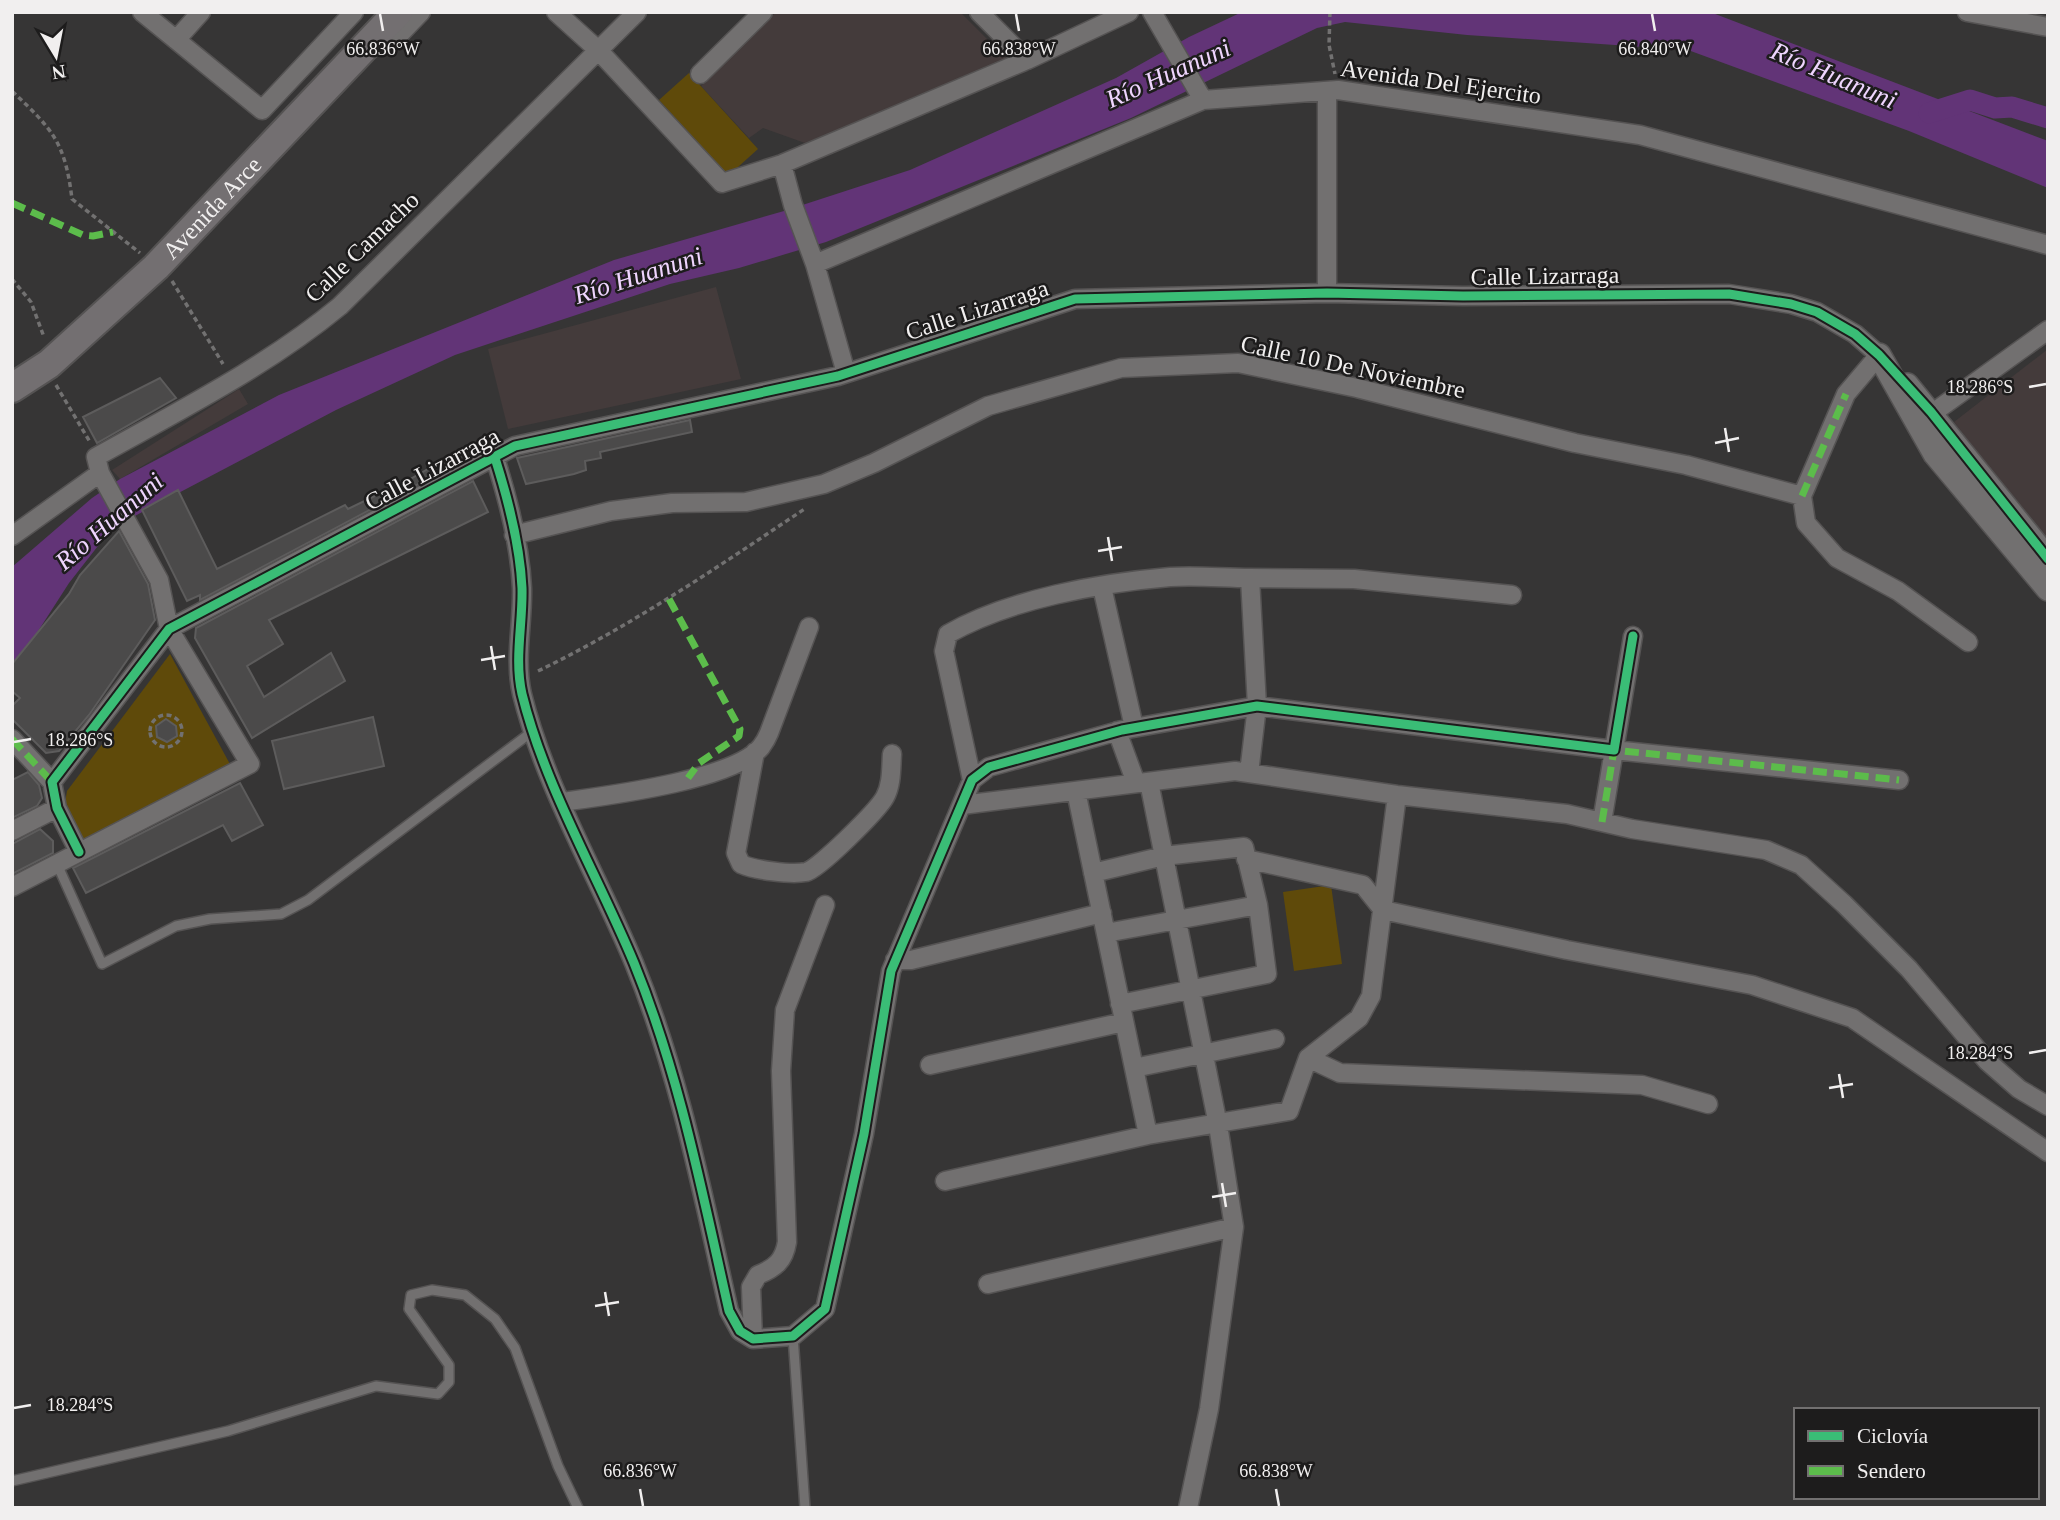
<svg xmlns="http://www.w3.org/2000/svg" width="2060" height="1520" viewBox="0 0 2060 1520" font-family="Georgia,serif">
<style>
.built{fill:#443b3b}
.green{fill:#5f4a0a}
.water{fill:#623477}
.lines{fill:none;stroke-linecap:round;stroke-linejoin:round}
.canal{stroke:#623477;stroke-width:21}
.building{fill:#4b4a4a;stroke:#5d5c5c;stroke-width:2}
.service-casing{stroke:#555353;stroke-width:12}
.minor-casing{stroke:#555353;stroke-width:21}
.tertiary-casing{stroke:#555353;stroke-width:26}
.primary-casing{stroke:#555353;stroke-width:32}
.path{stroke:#727171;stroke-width:3.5;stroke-dasharray:5 3.5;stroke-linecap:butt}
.service{stroke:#727070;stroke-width:9}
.minor{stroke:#727070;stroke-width:18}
.tertiary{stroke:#727070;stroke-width:23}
.primary{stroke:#736f71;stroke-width:28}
.quiet{stroke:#5cbc4b;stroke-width:7;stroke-dasharray:14 7;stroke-linecap:butt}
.cycleway-casing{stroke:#1d1c1c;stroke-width:13}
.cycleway{stroke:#3abd76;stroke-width:9}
.ticks{fill:none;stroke:#f1efef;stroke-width:2.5}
.labels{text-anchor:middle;stroke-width:5;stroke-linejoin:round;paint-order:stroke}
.street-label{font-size:24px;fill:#f1efef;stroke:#1d1c1c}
.water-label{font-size:26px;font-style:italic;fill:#efd5fe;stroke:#1d1c1c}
.ticks-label{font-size:18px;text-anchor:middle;fill:#f1efef;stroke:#1d1c1c;stroke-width:5;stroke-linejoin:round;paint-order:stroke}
</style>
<rect width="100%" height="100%" fill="#363535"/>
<path class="built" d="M776,12H960L1011,63L805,143L763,128L749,138L701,86Z
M716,287L741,379L508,429L488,349Z
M2048,349V545L1954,422Z
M239,389L248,404L120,479L112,470Z"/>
<path class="green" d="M689,73L758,149L728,176L659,100Z
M170,654L231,766L82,841L65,803L67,791Z
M1331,885L1342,964L1294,971L1283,892Z"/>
<path class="water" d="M1242,12H1710L2048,141V188L1909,131L1688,50L1467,35L1345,22L1317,28L1131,118L826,242L739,268L670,284L455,355L336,410L112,528L69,583L24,653L12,664V567L92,498L120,479L279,395L614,260L784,211L910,170L1116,78L1189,37Z"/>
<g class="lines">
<path class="canal" d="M1929,113L1970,100L1995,108L2012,107L2048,118"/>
</g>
<path class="building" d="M160,378L176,398L97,443L83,417Z
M690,420L692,432L600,452L601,458L585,461L586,470L574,474L526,484L517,458Z
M458,452L462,461L200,600V595L187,601L142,510L178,490L217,569L345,505L348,509L412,478Z
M473,481L488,512L269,620L283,644L247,666L264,697L331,653L345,681L252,738L195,638L196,628Z
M119,531L148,584L155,620L89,715L59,751L46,753L12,719V706L20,698L12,691V664L69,594L80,575Z
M373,717L384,766L284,789L272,741Z
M166,719L176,726L177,736L167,742L157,737L156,726Z
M28,772L39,785L42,798L37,806L12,818V780Z
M240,783L263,825L232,841L223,825L86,893L73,868Z
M40,829L53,841V853L12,874V844Z"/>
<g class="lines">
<defs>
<path id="service" d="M57,864L102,964L176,926L210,919L281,914L308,900L533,731
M793,1336L805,1508
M12,1481L228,1431L376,1386L438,1394L449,1382V1365L409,1309L411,1295L432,1290L465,1295L495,1319L515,1348L558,1466L578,1508"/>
<path id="minor" d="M142,12L262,110L354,12
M556,12L598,50L722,183L782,164L1027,60L1129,12
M979,12L1027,60
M1152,12L1203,100
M1967,12L2048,27
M176,40L201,12
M373,44L399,35L421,12
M700,74L763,12
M1327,91V293
M782,164L793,205L815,264L1203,100L1338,90L1640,135L2048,245
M815,264L846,373
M1923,420L2048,330
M495,458C508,499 520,544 522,588C523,623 514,659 522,694C545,787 597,874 634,963C680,1076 702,1192 729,1311L740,1331L753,1339L793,1336L825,1309L864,1134L891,971L972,780L989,767L1122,730L1257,706L1614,750L1633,636
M514,535L611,511L672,503L746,502L824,484L874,463L988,406L1121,368L1238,363L1357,388L1575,443L1686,465L1802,496L1806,523L1837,558L1898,591L1968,642
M12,536L100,473
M1102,587L1134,727
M1117,731L1136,783
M12,739L52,782
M755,752L736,853L741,864C754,870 791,875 806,872C819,869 878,810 885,797C892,784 891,768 892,754
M1249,773L1257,706L1250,578L1354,579L1512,595
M972,780L944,651L948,634C1009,599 1100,583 1170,577C1196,575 1224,578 1250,578
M1149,782L1218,1125L1234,1227L1209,1409L1188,1508
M1076,791L1148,1135L1289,1111L1308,1058L1359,1018L1371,996L1397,795
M562,802C605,796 734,780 761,747C764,743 767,738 769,733L809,627
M962,805L1235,771L1397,795L1567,814L1632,829L1766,850L1801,865L1844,904L1909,969L1987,1061L2019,1089L2048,1106
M1602,822L1614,750L1899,780
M12,831L57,808
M79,852L57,808L52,782L169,629L515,446L838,376L1075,299L1327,293L1463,296L1729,294L1791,304L1817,312L1855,334L1879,355L1846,394L1802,496
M1246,859L1363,885L1383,910L1567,950L1752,985L1852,1018L2048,1152
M1093,873L1164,856L1244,847L1258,905L1267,974L1120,1004
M12,887L250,764L169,629L159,580L100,473L96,457C180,410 266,367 340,306L637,12
M1106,933L1258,905
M895,960H911L1102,913
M1308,1058L1340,1073L1642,1085L1708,1104
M930,1065L1124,1022
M1134,1068L1275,1039
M945,1181L1148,1135
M988,1284L1234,1227
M753,1339L751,1287L758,1275C775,1268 784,1261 787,1242L781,1071L785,1010L825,905"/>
<path id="tertiary" d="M1879,355L1935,454L2048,589
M1907,385L2048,559"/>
<g id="primary">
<path id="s1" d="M12,388L49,364L156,267L398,12"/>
</g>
</defs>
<use href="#service" class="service-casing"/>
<use href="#minor" class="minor-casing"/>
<use href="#tertiary" class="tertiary-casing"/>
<use href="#primary" class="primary-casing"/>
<path class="path" d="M1330,12L1329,45L1335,74
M12,91C53,130 65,142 72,199L140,253
M12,279L31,302L44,337
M172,281L223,364
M56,385L90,442
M538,671C633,625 719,566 806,508
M150 731a16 16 0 1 1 32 0a16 16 0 1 1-32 0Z"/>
<use href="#service" class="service"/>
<use href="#minor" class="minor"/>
<use href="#tertiary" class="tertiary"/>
<use href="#primary" class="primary"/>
<path class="quiet" d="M12,203L83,235L93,236L113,232
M1802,496L1846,394
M669,599L740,729L739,736L699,763L688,778
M12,739L52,782
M1602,822L1614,750L1899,780"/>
<defs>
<path id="cycleway" d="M495,458C508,499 520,544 522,588C523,623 514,659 522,694C545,787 597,874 634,963C680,1076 702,1192 729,1311L740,1331L753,1339L793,1336L825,1309L864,1134L891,971L972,780L989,767L1122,730L1257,706L1614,750L1633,636
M79,852L57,808L52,782L169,629L515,446L838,376L1075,299L1327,293L1463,296L1729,294L1791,304L1817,312L1855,334L1879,355L1931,412L2048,559"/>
</defs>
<use href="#cycleway" class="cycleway-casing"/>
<use href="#cycleway" class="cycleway"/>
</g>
<path class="ticks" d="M380,14L383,31M1016,14L1019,31M1652,14L1655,31M2029,387L2046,384M1725,428L1729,452M1715,443L1739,438M1108,537L1112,561M1098,551L1122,547M491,646L495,670M481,660L505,656M14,742L31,739M2029,1053L2046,1050M1839,1074L1843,1098M1829,1088L1853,1084M1222,1183L1226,1207M1212,1197L1236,1193M605,1292L609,1316M595,1306L619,1302M14,1408L31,1405M640,1489L643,1506M1276,1489L1279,1506"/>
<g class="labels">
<g class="street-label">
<text transform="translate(1441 82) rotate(8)" y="8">Avenida Del Ejercito</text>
<text dy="8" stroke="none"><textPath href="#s1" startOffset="270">Avenida Arce</textPath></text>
<text transform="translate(362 247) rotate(-44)" y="8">Calle Camacho</text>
<text transform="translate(1545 276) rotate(-1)" y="8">Calle Lizarraga</text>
<text transform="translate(977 310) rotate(-18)" y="8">Calle Lizarraga</text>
<text transform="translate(1353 367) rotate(12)" y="8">Calle 10 De Noviembre</text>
<text transform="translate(432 469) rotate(-28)" y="8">Calle Lizarraga</text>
</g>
<g class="water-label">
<text transform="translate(1168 73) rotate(-24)" y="9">Río Huanuni</text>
<text transform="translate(1834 75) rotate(23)" y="9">Río Huanuni</text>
<text transform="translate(638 275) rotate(-18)" y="9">Río Huanuni</text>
<text transform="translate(109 521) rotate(-41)" y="9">Río Huanuni</text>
</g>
</g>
<g class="ticks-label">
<text x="383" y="55">66.836°W</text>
<text x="1019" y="55">66.838°W</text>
<text x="1655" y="55">66.840°W</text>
<text x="1980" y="393">18.286°S</text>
<text x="80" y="746">18.286°S</text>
<text x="1980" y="1059">18.284°S</text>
<text x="80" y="1411">18.284°S</text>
<text x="640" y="1477">66.836°W</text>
<text x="1276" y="1477">66.838°W</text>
</g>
<rect width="2060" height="1520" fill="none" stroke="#f1efef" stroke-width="28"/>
<rect x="1794" y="1408" width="245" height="91" fill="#1d1c1c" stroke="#727070" stroke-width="2"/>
<rect x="1808" y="1431" width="35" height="10" fill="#3abd76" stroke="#727070" stroke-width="2"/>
<text x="1857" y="1443" font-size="21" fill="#f1efef">Ciclovía</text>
<rect x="1808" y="1466" width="35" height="10" fill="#5cbc4b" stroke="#727070" stroke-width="2"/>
<text x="1857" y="1478" font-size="21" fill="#f1efef">Sendero</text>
<g transform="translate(56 56) rotate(170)" stroke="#1d1c1c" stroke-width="5" paint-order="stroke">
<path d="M0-5L12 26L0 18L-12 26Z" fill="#f1efef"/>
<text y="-10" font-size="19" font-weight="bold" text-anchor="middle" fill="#f1efef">N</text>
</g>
</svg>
